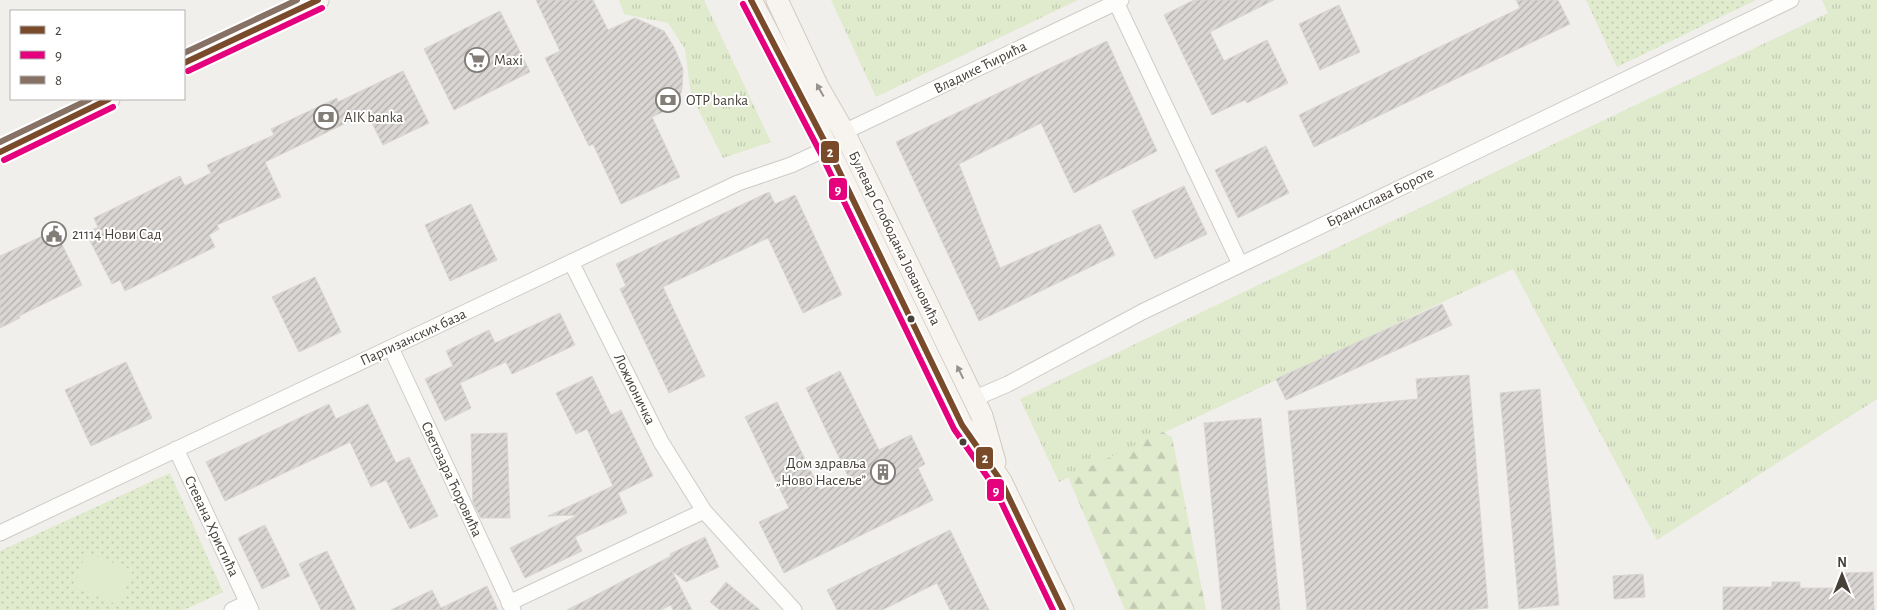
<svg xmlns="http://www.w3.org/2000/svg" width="1877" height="610" viewBox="0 0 1877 610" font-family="'Alegreya Sans',sans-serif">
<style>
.grass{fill:url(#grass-tufts)}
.forest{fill:url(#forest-firs)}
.park{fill:url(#park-dots)}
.pitch{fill:#e0eacd}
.building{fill:url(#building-hatch);stroke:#d9d6d2}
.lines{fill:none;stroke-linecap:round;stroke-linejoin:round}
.street-casing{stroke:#cecbc8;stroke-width:17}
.secondary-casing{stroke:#d0ccc3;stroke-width:23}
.street{stroke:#fdfdfc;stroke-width:15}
.secondary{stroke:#f7f4ef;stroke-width:21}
.bus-1-casing{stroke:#fff;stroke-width:10}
.bus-2-casing{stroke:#fff;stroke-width:10}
.bus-3-casing{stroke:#fff;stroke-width:10}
.bus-1{stroke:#7a4b2a;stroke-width:6}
.bus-2{stroke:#e5007d;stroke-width:6}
.bus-3{stroke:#867164;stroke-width:6}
.oneway{fill:#96918a}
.bus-dot{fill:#474038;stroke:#fff;stroke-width:2}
.labels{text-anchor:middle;stroke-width:4;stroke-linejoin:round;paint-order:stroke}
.poi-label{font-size:15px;fill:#474038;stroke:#fff;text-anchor:start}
.street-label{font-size:15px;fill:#474038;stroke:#fff}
.line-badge{stroke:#fff;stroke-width:2}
.badge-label{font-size:14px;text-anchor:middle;font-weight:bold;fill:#fff}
</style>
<defs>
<pattern id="grass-tufts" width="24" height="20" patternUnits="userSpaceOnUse" patternTransform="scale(1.25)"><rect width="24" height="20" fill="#e0eacd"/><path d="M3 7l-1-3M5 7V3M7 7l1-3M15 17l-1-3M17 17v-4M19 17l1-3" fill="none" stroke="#c2cab1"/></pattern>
<pattern id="forest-firs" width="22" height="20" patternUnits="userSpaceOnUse" patternTransform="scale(1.25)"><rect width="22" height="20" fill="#e0eacd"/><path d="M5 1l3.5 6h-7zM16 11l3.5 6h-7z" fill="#c2cab1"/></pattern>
<pattern id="park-dots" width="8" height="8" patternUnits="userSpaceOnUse" patternTransform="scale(1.25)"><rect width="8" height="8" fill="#e0eacd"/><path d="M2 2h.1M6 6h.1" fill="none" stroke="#c2cab1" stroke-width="1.8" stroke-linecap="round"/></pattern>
<pattern id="building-hatch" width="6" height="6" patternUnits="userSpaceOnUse" patternTransform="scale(1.25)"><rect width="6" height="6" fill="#d9d6d3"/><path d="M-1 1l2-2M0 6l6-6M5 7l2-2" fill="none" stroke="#b2afac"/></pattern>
</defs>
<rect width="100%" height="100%" fill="#f1efec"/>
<path class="grass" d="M619,0H704L771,142L723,158L691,95L685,49L668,23L624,14Z
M831,0H1078L876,97Z
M1822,0H1877V399L1657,540L1513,269L1059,482L1020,399L1828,13Z"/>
<path class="forest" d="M1163,432L1172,437L1206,610H1125L1068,477Z"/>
<path class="park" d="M1586,0H1756L1617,67Z
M170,473L223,592L184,610H0V551Z"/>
<path class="pitch" d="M86,553L133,570L119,605L73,587Z"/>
<path class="building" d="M536,0H593L608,30L635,18L664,31L674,47L683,69L682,88L678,105L652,117L680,177L621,204L593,144L589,146L545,58L560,51Z
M1194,0H1274L1210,32L1224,61L1267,40L1288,83L1247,103L1245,100L1212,115L1164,15Z
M1516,0H1558L1570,24L1314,147L1299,115L1520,8Z
M1339,5L1360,52L1320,70L1299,24Z
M500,11L530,72L454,110L424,49Z
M1107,41L1157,151L1074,193L1041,123L959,164L1000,268L1100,224L1115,255L979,321L896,142Z
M403,71L429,123L383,145L367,113L265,162L281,197L217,225L219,229L209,235L215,247L125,291L120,280L112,284L86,233L98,227L94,218L180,176L185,186L211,173L207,165L274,135L271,129L337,98L338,102Z
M1266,146L1289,193L1238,218L1215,170Z
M1184,186L1207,234L1155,259L1132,211Z
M769,192L775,204L795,195L842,295L803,313L768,238L663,287L705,376L669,393L620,289L626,286L616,264Z
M471,204L497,260L450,281L425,225Z
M55,230L82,285L19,316L20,318L0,328V256Z
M315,277L341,332L299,352L272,297Z
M1442,304L1452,325L1286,400L1276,379Z
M560,313L575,345L512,374L506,362L460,383L471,408L445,421L425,379L453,366L446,351L489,330L495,343Z
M126,362L152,418L91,446L65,390Z
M840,371L879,450L911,435L925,464L918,468L933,500L784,573L759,522L789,508L745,417L777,402L820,490L848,476L806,388Z
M1469,375L1488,608L1464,610H1307L1288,411L1418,399L1416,379Z
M592,376L611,415L621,410L653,476L618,493L627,513L575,537L582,551L525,578L510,548L578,515L548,516L613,486L587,429L576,434L556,393Z
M1540,389L1559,605L1519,609L1500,393Z
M329,404L336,419L368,404L396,463L409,457L438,516L410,529L386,480L371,487L350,442L225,501L206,462Z
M1261,418L1280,610H1222L1204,423Z
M507,433L510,518H481L473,503L471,434Z
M265,525L290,576L262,589L238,538Z
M950,530L989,610H950L937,583L882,610H837L827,590Z
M705,537L719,567L686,582L672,571L692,610H673L671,605L661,610H567L671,556L670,554Z
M327,551L356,610H321L299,564Z
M1873,572L1874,610H1723V587H1772V582H1800V588H1845V573Z
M1643,574L1645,597L1614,599L1613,576Z
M726,582L760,610H720L710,602Z
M487,586L498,610H391L432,590L441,608Z"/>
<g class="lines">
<defs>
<path id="street" d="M1115,0L1240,264
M844,132L1121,0
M571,262L661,442L704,511L794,610
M391,348L513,610
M973,399L1008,384L1142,312L1791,0
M176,449L251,610
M0,533L738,183L791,165L828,148
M509,603L704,511
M232,610L247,603"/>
<path id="secondary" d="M751,0L828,148L962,425L1001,481L1063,610
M777,0L818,87L844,132L982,416L995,462
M184,63L318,0
M0,152L109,99"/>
</defs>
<use href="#street" class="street-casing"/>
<use href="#secondary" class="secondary-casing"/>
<use href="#street" class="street"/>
<use href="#secondary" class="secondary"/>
<defs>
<path id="bus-1" d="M751,0L828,148L962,425L1001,481L1063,610
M184,63L318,0
M0,152L109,99"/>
<path id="bus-2" d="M743,4L820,152L954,429L993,485L1053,610
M188,71L322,8
M4,160L113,107"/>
<path id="bus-3" d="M184,53L297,0
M0,142L90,99"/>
</defs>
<use href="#bus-1" class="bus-1-casing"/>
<use href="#bus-2" class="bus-2-casing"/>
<use href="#bus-3" class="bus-3-casing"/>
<use href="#bus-1" class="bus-1"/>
<use href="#bus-2" class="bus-2"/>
<use href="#bus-3" class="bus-3"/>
</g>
<defs><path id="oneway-solid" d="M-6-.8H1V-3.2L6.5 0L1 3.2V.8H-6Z" transform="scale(1.25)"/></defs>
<g class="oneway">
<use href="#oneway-solid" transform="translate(820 90) rotate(-119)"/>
<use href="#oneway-solid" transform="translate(960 372) rotate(-116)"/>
</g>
<defs>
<symbol id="supermarket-ring" viewBox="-11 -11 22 22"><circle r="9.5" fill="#fff" stroke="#827d77" stroke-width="1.5"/><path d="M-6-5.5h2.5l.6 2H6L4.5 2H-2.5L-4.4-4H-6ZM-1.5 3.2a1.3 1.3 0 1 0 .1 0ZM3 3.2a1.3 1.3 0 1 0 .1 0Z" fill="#827d77"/></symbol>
<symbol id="bank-ring" viewBox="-11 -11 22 22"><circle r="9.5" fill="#fff" stroke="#827d77" stroke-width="1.5"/><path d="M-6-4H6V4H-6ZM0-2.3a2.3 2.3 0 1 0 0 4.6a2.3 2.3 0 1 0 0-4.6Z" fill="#827d77"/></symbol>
<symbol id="civic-ring" viewBox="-11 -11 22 22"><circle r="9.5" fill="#fff" stroke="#827d77" stroke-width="1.5"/><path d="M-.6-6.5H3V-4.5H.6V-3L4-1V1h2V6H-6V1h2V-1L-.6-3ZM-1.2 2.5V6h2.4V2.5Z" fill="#827d77"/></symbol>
<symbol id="building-ring" viewBox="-11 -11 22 22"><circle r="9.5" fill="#fff" stroke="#827d77" stroke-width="1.5"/><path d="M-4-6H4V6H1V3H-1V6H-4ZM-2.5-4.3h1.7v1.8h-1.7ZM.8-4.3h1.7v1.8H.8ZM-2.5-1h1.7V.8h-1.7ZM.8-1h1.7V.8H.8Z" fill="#827d77"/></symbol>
</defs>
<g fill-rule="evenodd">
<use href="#supermarket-ring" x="463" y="46" width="28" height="28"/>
<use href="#bank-ring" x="654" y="86" width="28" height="28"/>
<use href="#bank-ring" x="312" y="103" width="28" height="28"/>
<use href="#civic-ring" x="40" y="220" width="28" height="28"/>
<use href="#building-ring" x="869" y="458" width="28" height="28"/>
</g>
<g class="bus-dot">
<circle cx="911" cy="319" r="4.5"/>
<circle cx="963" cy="442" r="4.5"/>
</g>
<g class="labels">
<g class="poi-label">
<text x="494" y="65">Maxi</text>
<text x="686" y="105">OTP banka</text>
<text x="344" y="122">AIK banka</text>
<text x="72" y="239">21114 Нови Сад</text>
<text x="866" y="468" text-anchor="end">Дом здравља<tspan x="866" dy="17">„Ново Насеље”</tspan></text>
</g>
<g class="street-label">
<text transform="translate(980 67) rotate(-26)" y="5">Владике Ћирића</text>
<text transform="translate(1380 197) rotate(-26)" y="5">Бранислава Бороте</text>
<text transform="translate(895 238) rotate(64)" y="5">Булевар Слободана Јовановића</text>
<text transform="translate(413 337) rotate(-25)" y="5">Партизанских база</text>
<text transform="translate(635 389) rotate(64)" y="5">Ложионичка</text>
<text transform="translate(452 479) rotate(65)" y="5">Светозара Ћоровића</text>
<text transform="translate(212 526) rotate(65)" y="5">Стевана Христића</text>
</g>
</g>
<g class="line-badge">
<rect x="820" y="140" width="20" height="24" rx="5" fill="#7a4b2a"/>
<rect x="828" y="177" width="20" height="24" rx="5" fill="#e5007d"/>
<rect x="975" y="446" width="19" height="24" rx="5" fill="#7a4b2a"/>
<rect x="986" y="478" width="19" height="24" rx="5" fill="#e5007d"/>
</g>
<g class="badge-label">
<text x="830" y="157">2</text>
<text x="838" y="194">9</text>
<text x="985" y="463">2</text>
<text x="996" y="495">9</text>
</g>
<rect x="10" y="10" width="175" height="90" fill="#ffffff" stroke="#b5b3af"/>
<rect x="20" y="26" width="25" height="8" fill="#7a4b2a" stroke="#b5b3af"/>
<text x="55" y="35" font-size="15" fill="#474038">2</text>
<rect x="20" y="51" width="25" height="8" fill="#e5007d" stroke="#b5b3af"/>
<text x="55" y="60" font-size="15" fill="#474038">9</text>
<rect x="20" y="76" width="25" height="8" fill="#867164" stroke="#b5b3af"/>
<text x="55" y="85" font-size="15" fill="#474038">8</text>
<g transform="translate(1842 575)" stroke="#ffffff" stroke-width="4" paint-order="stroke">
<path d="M0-4L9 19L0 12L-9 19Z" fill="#474038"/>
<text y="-8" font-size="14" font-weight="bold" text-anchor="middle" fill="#474038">N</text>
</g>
</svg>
